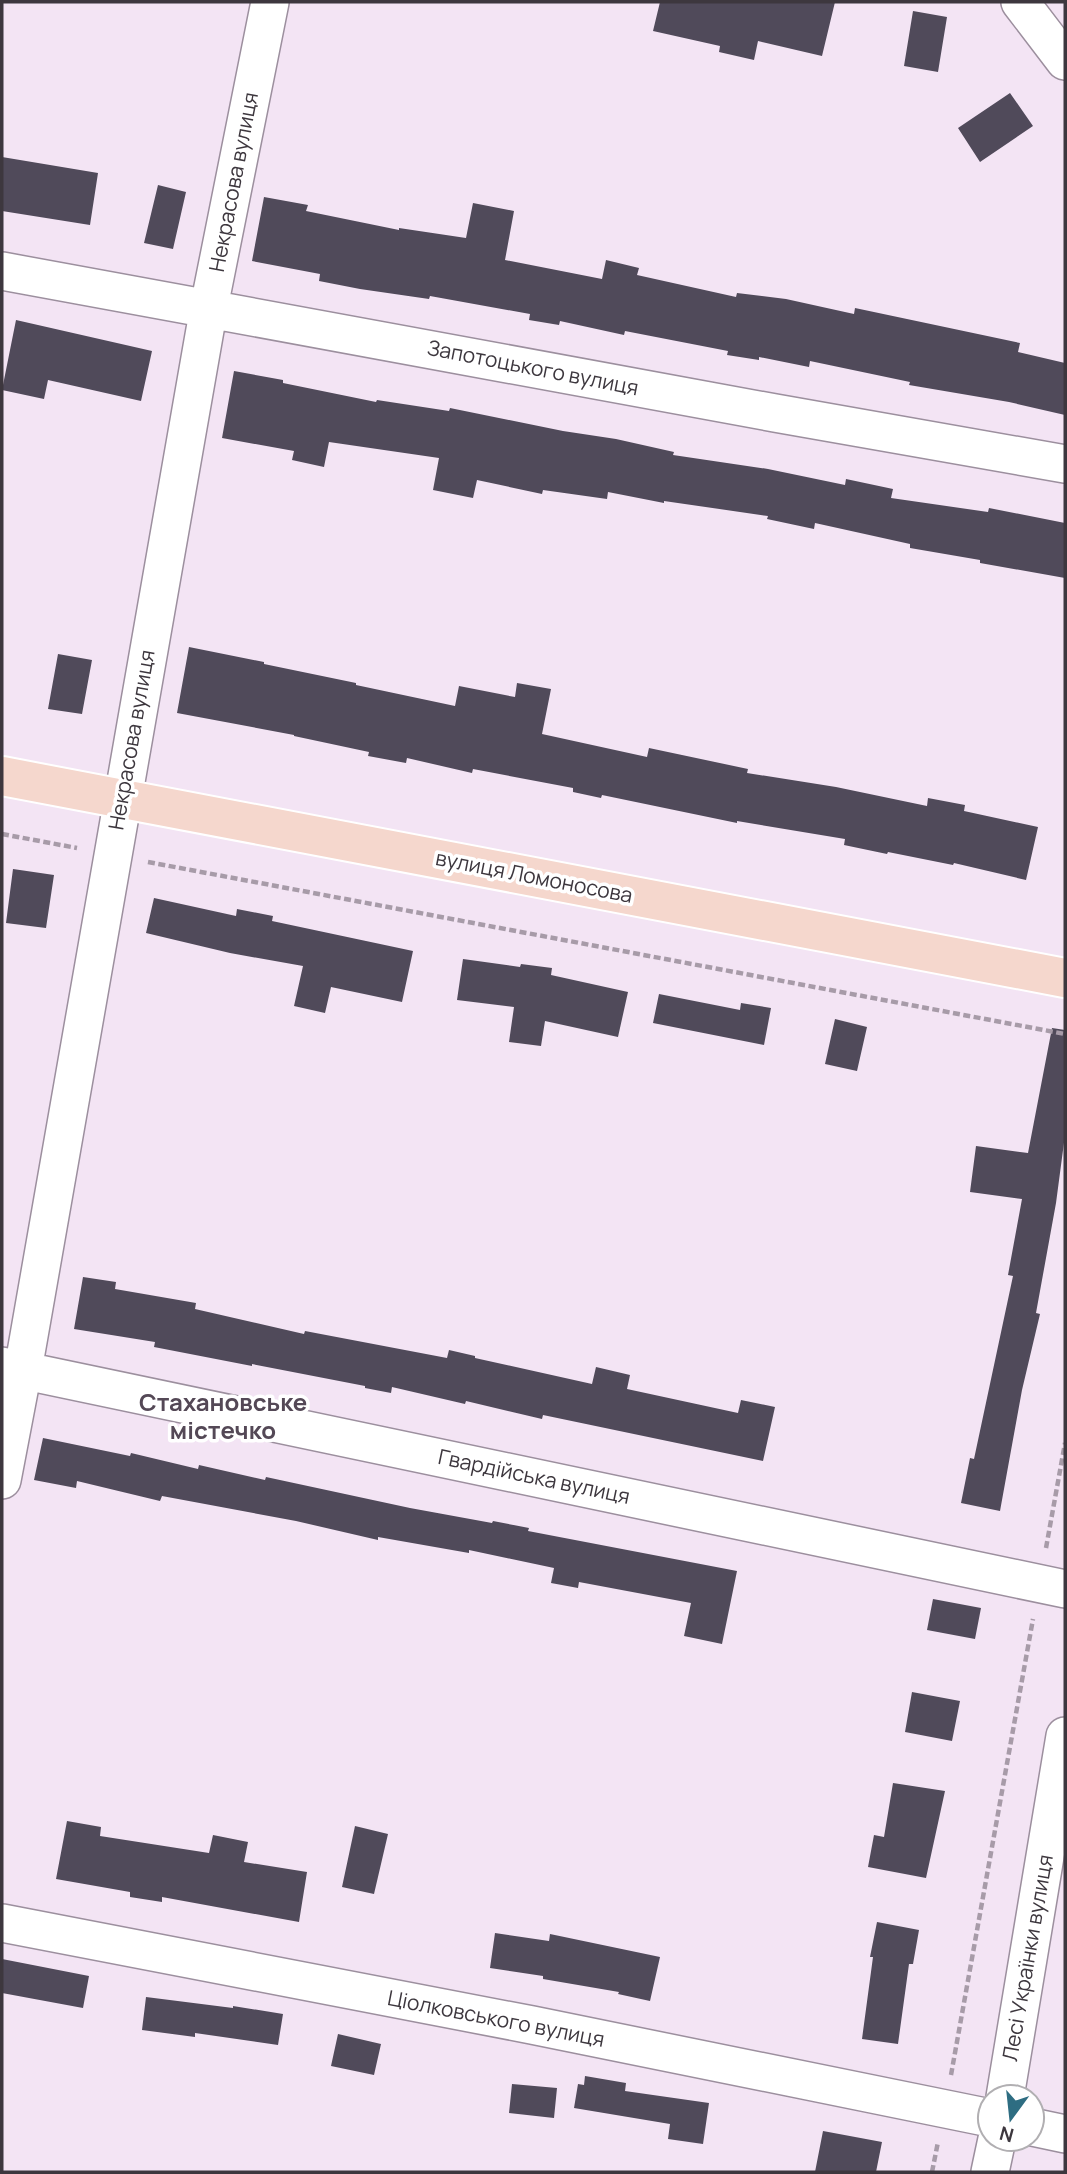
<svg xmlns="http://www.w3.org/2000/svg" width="1067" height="2174" viewBox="0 0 1067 2174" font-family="Manrope,sans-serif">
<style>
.building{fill:#504a5a}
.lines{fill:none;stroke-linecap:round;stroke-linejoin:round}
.minor-casing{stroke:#9c8f9e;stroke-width:40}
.primary-casing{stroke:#fff;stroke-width:42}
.path{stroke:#a79ba8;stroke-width:4.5;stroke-dasharray:7 3.5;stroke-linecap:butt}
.minor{stroke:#fff;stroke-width:37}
.primary{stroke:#f5d7cd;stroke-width:38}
.labels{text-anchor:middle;stroke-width:7;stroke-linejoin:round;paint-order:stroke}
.street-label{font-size:21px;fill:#3d373e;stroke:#fff}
.quarter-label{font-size:24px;font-weight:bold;fill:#544856;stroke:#fff}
</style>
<rect width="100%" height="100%" fill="#f3e4f4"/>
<path class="building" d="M660,2H835L822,56L758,41L754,60L719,52L720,46L653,31Z
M913,11L947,17L938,72L904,66Z
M1010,93L1033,126L980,162L958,128Z
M2,157L98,173L90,225L2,211Z
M158,185L186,192L173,249L144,243Z
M264,197L308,205L306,211L399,230V228L466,238L473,203L514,211L505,260L602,279L606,260L639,268L637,275L736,297L737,293L786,299L854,314L855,308L1020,343L1018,352L1065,363V415L1009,402L909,385L910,382L810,361L809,367L759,357V360L727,355L728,351L625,331L624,335L560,321L559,325L529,320L530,314L430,296L429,299L360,289L319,281L320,274L252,261Z
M16,320L152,351L141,401L48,380L44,399L2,390Z
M234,371L283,380V383L376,402L377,400L449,411L450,408L563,431L616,439L674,452L673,455L768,469L845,485L846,479L893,489L891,498L988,512L989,508L1065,523V578L980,563V560L910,548V544L815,523L814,529L767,519L768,516L664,501V503L608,492L607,499L543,490L542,494L477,480L473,498L433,490L439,458L329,442L324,467L292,460L294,451L222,438Z
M189,647L264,662V664L356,683V685L455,706L459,686L515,697L517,683L551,689L542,734L647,757L649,748L748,769L747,773L836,787L927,806L928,798L965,805L964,811L1038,827L1026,880L954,863L953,865L888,852L887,854L844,845L845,839L737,821V823L602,795L601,798L573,792V788L473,769L472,773L407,758L406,763L368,756L369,752L294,736V735L177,713Z
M58,654L92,660L82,714L48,709Z
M13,869L54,875L46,928L6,923Z
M154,898L236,916L237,909L273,916L272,921L413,951L402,1002L331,987L325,1013L294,1006L303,966L230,953L146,933Z
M463,959L520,967L521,964L552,968L551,975L628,992L618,1037L545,1021L541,1046L509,1042L514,1007L457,1000Z
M659,994L740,1010L741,1003L771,1008L764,1045L653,1023Z
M835,1019L867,1027L857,1071L825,1064Z
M1052,1028L1065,1030V1135L1056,1203L1036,1313L1040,1314L1022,1390L1000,1511L961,1503L970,1458L974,1459L1013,1276L1008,1275L1022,1199L970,1192L976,1146L1028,1153Z
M83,1277L116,1282L115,1289L196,1303L195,1309L304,1334L305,1331L447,1358L449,1350L475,1356V1358L592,1384L596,1367L630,1375L627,1389L738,1413L741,1400L775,1407L763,1461L543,1415L542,1419L466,1401L465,1404L392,1387L391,1393L365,1388V1386L252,1364V1366L154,1347L155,1342L74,1329Z
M43,1438L130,1456L131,1453L198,1469L199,1465L265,1480L266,1477L410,1508L492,1523L493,1521L529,1528L528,1531L737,1571L722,1644L684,1636L691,1603L579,1582L578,1588L551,1583L554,1568L469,1550V1553L378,1537V1540L296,1521L162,1496L160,1501L77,1481L76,1488L34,1480Z
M933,1599L981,1608L975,1639L927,1630Z
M912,1692L960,1701L952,1741L905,1732Z
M893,1783L945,1791L926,1878L868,1867L874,1835L884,1837Z
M67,1821L101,1827L100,1836L209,1853L213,1835L248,1842L244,1862L307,1872L299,1922L162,1897V1902L130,1897V1892L56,1879Z
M355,1826L388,1834L374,1894L342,1887Z
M877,1922L919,1930L913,1964H909L898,2044L862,2039L873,1957H870Z
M495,1933L549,1941L550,1934L660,1957L650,2001L618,1994L619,1992L543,1979V1976L490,1968Z
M2,1959L89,1976L83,2008L2,1993Z
M146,1997L233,2008V2006L283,2014L278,2045L195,2033V2037L142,2030Z
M338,2034L381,2044L374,2075L331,2066Z
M585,2076L626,2083L625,2091L709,2103L703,2144L668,2139L670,2124L574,2108L578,2084L584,2085Z
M512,2084L557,2088L554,2118L509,2113Z
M823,2131L882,2142L876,2172H815Z"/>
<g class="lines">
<defs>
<path id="minor" d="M1020,2L1065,61
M2,271L775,413L1065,464
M2,1366L1065,1589
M2,1480L23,1370L209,307L270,2
M2,1923L532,2025L990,2118
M1005,2097L1065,1736
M1032,2127L1065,2134
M990,2172L997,2139"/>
<path id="primary" d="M2,776L1065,978"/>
</defs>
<use href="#minor" class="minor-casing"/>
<use href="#primary" class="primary-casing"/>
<path class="path" d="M2,834L77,848
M148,862L1065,1034
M1046,1548L1065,1443
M951,2075L1033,1619
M932,2172L938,2142"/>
<use href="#minor" class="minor"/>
<use href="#primary" class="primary"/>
</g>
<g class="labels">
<g class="street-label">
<text transform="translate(234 182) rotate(-79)" y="7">Некрасова вулиця</text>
<text transform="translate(533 368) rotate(11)" y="7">Запотоцького вулиця</text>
<text transform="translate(132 740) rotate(-80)" y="7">Некрасова вулиця</text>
<text transform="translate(534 877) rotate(11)" y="7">вулиця Ломоносова</text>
<text transform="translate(534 1477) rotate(12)" y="7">Гвардійська вулиця</text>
<text transform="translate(1028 1958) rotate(-80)" y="7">Лесі Українки вулиця</text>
<text transform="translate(496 2019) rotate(11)" y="7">Ціолковського вулиця</text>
</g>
<g class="quarter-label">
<text x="223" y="1411">Стахановське<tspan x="223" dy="28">містечко</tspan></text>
</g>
</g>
<rect width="1067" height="2174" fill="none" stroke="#3d373e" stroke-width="7"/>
<g transform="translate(1011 2118) rotate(195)"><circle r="33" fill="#ffffff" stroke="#b1afb2" stroke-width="2"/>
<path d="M0-5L12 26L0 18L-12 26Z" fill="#2e6d82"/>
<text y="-10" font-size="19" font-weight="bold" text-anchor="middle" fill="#3d373e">N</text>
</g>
</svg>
